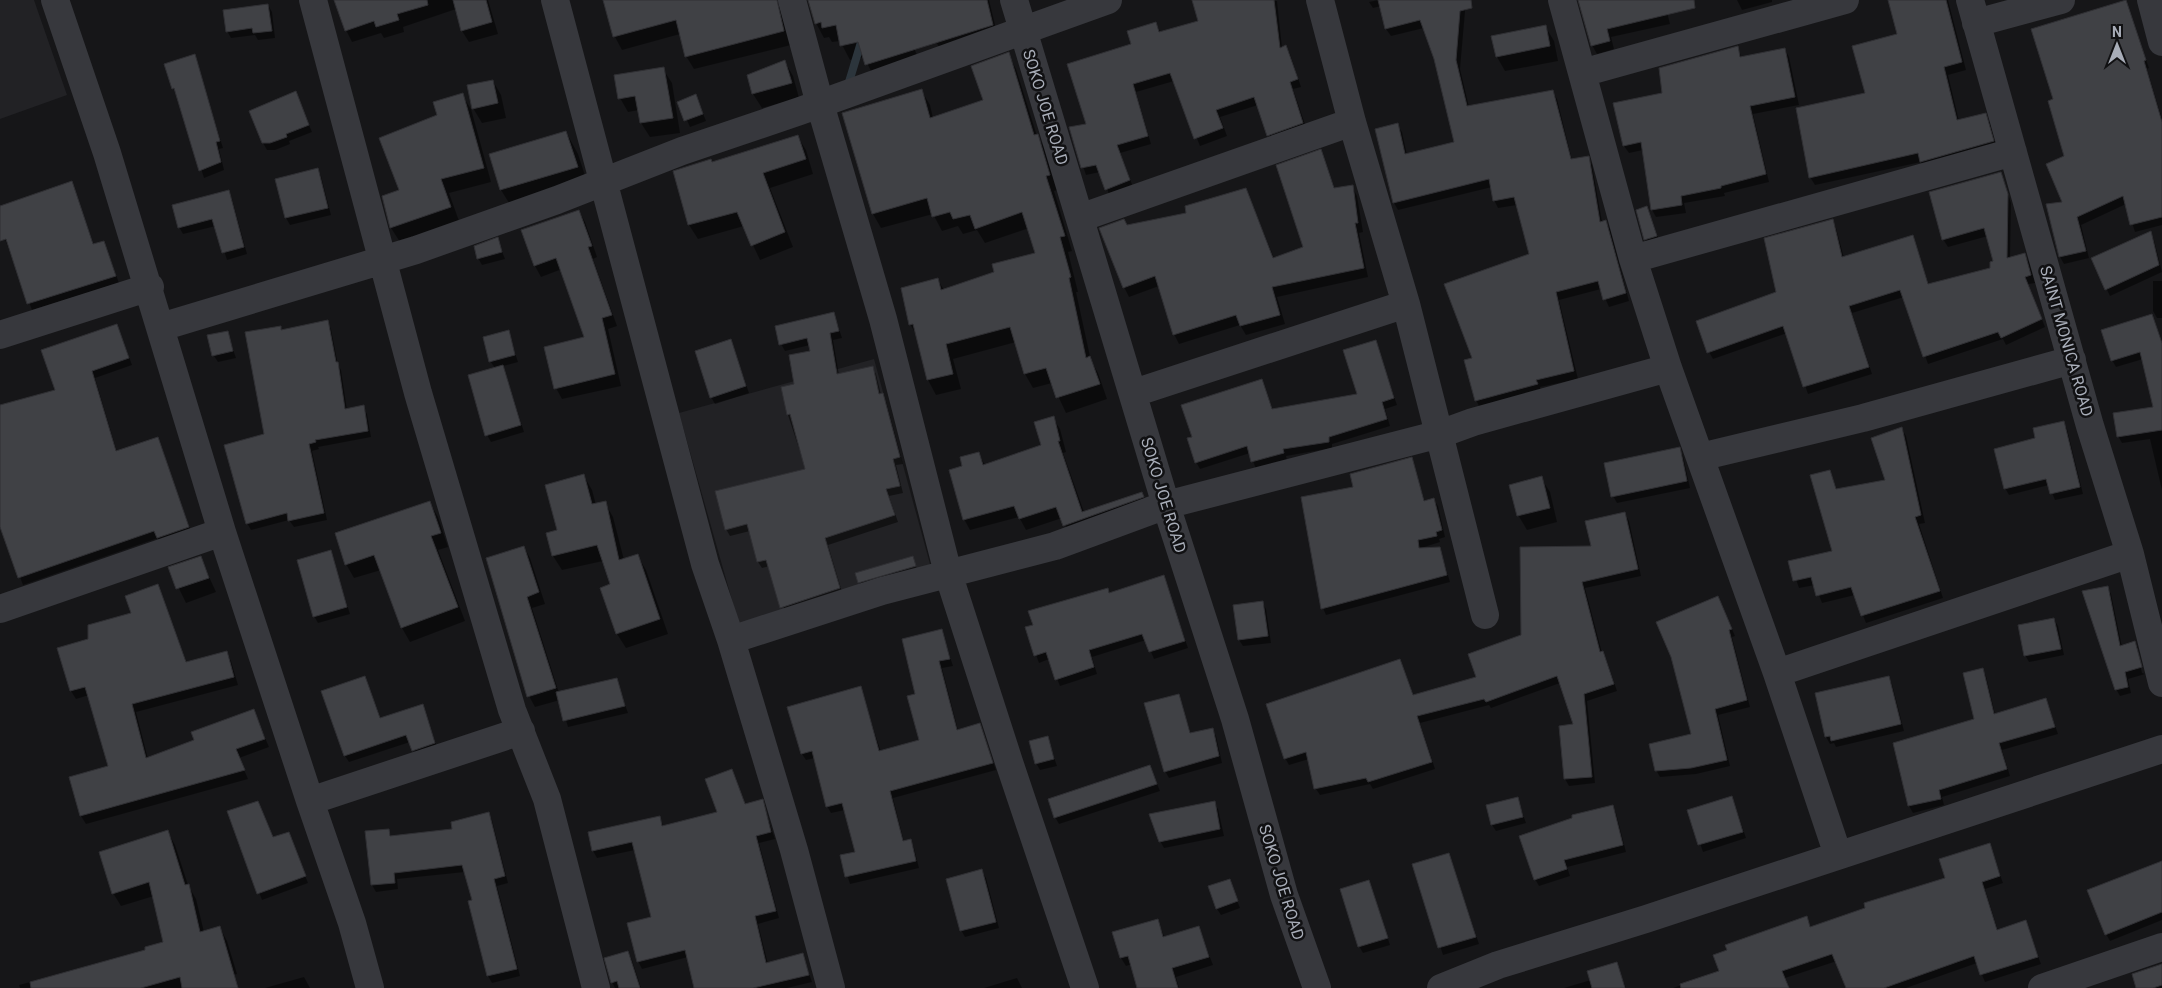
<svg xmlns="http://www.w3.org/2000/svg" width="2162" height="988" viewBox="0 0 2162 988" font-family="Roboto,sans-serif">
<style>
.built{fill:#222225}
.shadow{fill:#0007}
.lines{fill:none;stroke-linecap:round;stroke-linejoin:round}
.stream{stroke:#2c353c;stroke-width:8}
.building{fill:#404145;stroke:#303034}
.street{stroke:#37383d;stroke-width:28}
.labels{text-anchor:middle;stroke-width:5;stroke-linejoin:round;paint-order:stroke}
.street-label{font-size:16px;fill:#a8adb8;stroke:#111113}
</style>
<rect width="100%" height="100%" fill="#161618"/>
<path class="built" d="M0,0H34L67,95L0,119Z
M874,359L936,586L743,639L679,413Z"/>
<path class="shadow" d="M338,0H488L498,34L469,42L462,31L456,9L403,27L404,32L384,38L381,33L352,42L346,30Z
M613,0H776L784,15L791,45L694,69L686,56L680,34L622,50L615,37L605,2Z
M809,0H897L920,64L875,79L864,57L850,60L840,41L832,42L829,37L824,38L816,23Z
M927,0H989L997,33L941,50L936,42Z
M1232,0L1277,1L1282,48L1286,47L1290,54L1301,87L1293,89L1307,130L1272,142L1258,105L1220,117L1227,136L1200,146L1174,81L1136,92L1151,144L1120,153L1133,187L1110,196L1100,172L1086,175L1070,128L1088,124L1133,44L1156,24L1161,33L1199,22Z
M1378,0H1466L1460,69L1469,107L1552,91L1557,99L1572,160L1588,157L1592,165L1602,222L1605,221L1610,229L1629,301L1609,307L1601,289L1559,300L1578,379L1540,387L1541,392L1480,408L1476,400L1473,359L1531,254L1517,205L1498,208L1494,200L1492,187L1398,210L1394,203L1397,125L1402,132L1407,155L1456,143L1435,59L1424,28L1391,36L1386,29L1381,6L1373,8L1369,2Z
M1581,0H1664L1670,24L1611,37L1614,49L1597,54L1592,45Z
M1737,0H1772V2L1742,10Z
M1889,0H1948L1966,70L1948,75L1959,121L1985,115L1990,123L1997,150L1926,170L1921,162L1815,185L1810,177L1866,94L1898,35Z
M2125,1L2149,68L2147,69L2162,119V225L2135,232L2126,204L2081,225L2089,258L2064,264L2060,257L2048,205L2064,203L2066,157L2054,100Z
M268,5L272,12L275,38L258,40L255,35L231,38L227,31Z
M1545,26L1554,41L1558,61L1505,71L1497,57L1493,37Z
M1737,47L1742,58L1785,49L1789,57L1799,105L1753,114L1769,182L1724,193L1725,196L1684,203L1686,213L1656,217L1652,210L1643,150L1629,153L1624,146L1664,94Z
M1008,54L1016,69L1037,136L1046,150L1058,190L1054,191L1072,251L1068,252L1078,292H1076L1091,361L1098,373L1107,399L1066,413L1052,383L1033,388L1025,374L1016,342L953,359L961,389L936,395L928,380L917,336L910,324L938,280L944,290L995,273L1037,254L1029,228L985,243L977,230L963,234L958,226L942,231L933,214L881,228L873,214L843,113L921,90L930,105L933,118L985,100Z
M194,56L223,148L219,149L224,170L204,178L178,95L173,88Z
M785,62L793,76L799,98L762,108L753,94L748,76Z
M663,69L672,83L680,133L650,137L641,123L639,110L628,112L620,98Z
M493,81L501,95L506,118L482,123L473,108Z
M295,93L312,132L289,141L290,144L275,150H267L263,143Z
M462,95L471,109L491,182L449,193L459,221L400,242L391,228L383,197L400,191L438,116Z
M696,96L706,121L690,127L679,102Z
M566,132L578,154L589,188L514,211L501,190L490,155Z
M797,136L806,150L813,174L770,188L793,247L760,260L744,226L698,239L689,225L675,172L712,164Z
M1321,151L1335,189L1352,186L1357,196L1363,232L1359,233L1368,277L1277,297L1285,324L1246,335L1240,325L1179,344L1174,334L1159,286L1129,297L1124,287L1127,226L1188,214L1246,190L1274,258L1304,248Z
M317,169L321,176L331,215L290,225L286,218L277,180Z
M2001,173L2011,203L2010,258L2024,254L2029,262L2035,283L2028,284L2045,327L2006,345L2003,339L1928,364L1904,297L1852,313L1872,374L1808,394L1787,333L1713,359L1709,352L1778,293L1832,220L1836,228L1844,258L1912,236L1929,285L1991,269L1995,262L1988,236L1948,247L1943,239Z
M71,183L94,245L104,242L119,283L32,310L0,226V207Z
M228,192L232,199L247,254L227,260L216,226L183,234L179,227Z
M1647,207L1660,243L1649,246L1645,239Z
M579,211L585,222L597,257L593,259L617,326L608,329L621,386L562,399L556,388L586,338L562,269L541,277L535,266Z
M2150,233L2154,240L2162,272L2110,296L2092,259Z
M497,239L505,259L482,265L478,258Z
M2153,281H2162V318H2157L2153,311Z
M834,314L842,338L833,340L839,375L872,367L876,374L881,395L886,402L903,464L896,465L903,493L889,496L898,522L828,545L843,595L786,614L770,566L762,568L758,562L750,531L730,536L726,529L806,470L788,415L782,388L796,385L812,352L810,345L785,351L781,344Z
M2152,315L2162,341V490L2150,439L2122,443L2118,436L2155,408L2143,359L2116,367L2112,360Z
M327,322L331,329L338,365L341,370L347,410L363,407L367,414L371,437L318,447L319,449L312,451L327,520L294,527L289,520L251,530L247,523L265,435L280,327L282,331Z
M117,325L132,365L95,378L117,452L157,438L192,534L162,544L158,538L23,585L2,529H0V406L56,390Z
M227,332L236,358L218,362L214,356Z
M508,332L518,362L503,366L524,432L491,442L487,435L495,368L490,361Z
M731,341L749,393L715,404L711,397Z
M1375,342L1397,405L1385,409L1390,426L1332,444V448L1286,456L1287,460L1256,469L1250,453L1200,469L1196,462L1193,438L1261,381L1273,410L1358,395Z
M1053,418L1060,429L1066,452L1063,453L1084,512L1141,493L1148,504L1071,537L1062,518L1026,530L1019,517L970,530L964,519V467L978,453L985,465L1042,446Z
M2063,422L2067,429L2083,494L2055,500L2049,485L2009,495L2005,488L2037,439Z
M1902,429L1906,436L1925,523L1919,524L1943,598L1866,623L1855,595L1822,603L1815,585L1799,588L1790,562L1833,551L1830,471L1837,490L1887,481Z
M1679,449L1683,456L1690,488L1617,503L1613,496Z
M1411,459L1425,502L1434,500L1438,506L1445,537L1439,539L1440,542L1418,549H1440L1450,582L1326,615L1323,608L1355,488Z
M584,476L592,490L596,505L605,503L613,517L624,560L637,555L646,570L668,634L626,648L617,634L611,585L603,561L562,570L553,556L559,531Z
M1541,478L1550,492L1557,522L1527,530L1518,515Z
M430,503L438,517L448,547L438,550L465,621L410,642L402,628L381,570L354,578L346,564Z
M1625,514L1629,521L1641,576L1585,588L1602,653L1606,659L1617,691L1587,701L1595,783L1569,786L1565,779L1574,726L1560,683L1491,708L1489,705L1420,723L1435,769L1373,789L1370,784L1320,795L1316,789L1309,759L1289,765L1285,758L1400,660L1414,696L1478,678L1522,635L1592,547Z
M524,547L530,558L545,604L532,608L559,693L616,680L628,713L568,727L560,700L535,707L529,696Z
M330,552L350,614L318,623L314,616Z
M200,557L216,592L186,603L169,568Z
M912,558L919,573L863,589L859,582Z
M1163,577L1188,648L1154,659L1146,640L1092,657L1097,674L1060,686L1049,659L1039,663L1026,628L1107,590L1110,594Z
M157,586L187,663L226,652L231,661L238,685L136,712L148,759L196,741L253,710L269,747L239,758L248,779L86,824L81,816L109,767L89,695L76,699L71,691L89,640L132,613Z
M2107,587L2111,594L2122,647L2135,643L2138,648H2136L2142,673L2145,674L2128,679L2131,693L2120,696L2116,689Z
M1262,602L1266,609L1271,643L1243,646L1239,640Z
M1721,604L1735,636L1732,637L1750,707L1718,715L1730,766L1696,774L1660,777L1656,770L1693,735Z
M2054,619L2058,626L2064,655L2029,662L2025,655Z
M941,630L953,666L942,668L958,730L979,725L996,770L893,798L904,842L910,841L914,848L919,868L850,884L841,856L856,853L845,810L831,813L827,806L815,758L806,760L802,754L860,688L881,752L920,741L917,694Z
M1982,669L1986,676L1995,714L2046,700L2058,734L2002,750L2010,776L1942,797L1944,805L1913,813L1909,806L1895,744L1975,720Z
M365,677L381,719L422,706L438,750L417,757L410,742L349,762L345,756Z
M1888,677L1892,684L1904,731L1836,747L1834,743L1830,744L1826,737L1817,694Z
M1178,695L1191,734L1212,729L1216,736L1222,763L1169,778L1165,771Z
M1047,737L1057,766L1040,770L1036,763Z
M1150,767L1160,791L1059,824L1055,817Z
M731,771L745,805L762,801L775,839L759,843L779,918L758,924L768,964L802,954L812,982L787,988H696L688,957L642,969L638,961L653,918L635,850L597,858L593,851L589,833L659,817L664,827L718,812Z
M1732,797L1746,838L1703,852L1689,811Z
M1517,798L1526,823L1496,831L1492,825Z
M1214,803L1218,809L1224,836L1164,848L1160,841Z
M1612,806L1616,813L1626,852L1567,867L1570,876L1539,886L1535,879Z
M261,809L274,838L288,833L308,883L262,900L228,812Z
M488,813L492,820L508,883L497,886L520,976L492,983L488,976L469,902L473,901L465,872L397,879L398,889L376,892L372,885L388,830L392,837L454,830Z
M167,831L175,845L188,885L196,899L204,932L220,928L227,941L237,974L188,988H20L19,985L147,951L165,943L154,896L121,906L113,893Z
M1989,845L2003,883L1985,889L1998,931L2025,922L2041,964L1985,982L1977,963L1906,988H1848L1837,961L1785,978L1789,988H1673L1720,972L1806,917L1811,928L1946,879Z
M1449,854L1479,944L1443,955L1414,865Z
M2162,867V920L2110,941L2106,934Z
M982,871L986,878L999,928L965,937L961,930Z
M1229,880L1240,908L1221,915L1217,909Z
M1369,881L1390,945L1363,953L1359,946Z
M1157,920L1165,938L1198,927L1213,965L1176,977L1179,988H1138L1132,964L1126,966L1121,958L1114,933Z
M628,952L632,960L641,988H615L612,982Z
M1616,964L1626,988H1564L1591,980Z
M2162,965V988H2138Z
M304,977L310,988H265Z
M1017,978L1022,988H984Z"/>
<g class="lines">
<path class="stream" d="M849,82L862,39"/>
</g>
<path class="building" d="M334,0H427L428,5L397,14L399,20L376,27L374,21L345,31Z
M453,0H486L492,22L461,31Z
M603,0H777L784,31L685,57L676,20L613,37Z
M808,0H987L993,25L865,65L858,42L840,46L836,25L822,28L821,22L815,24Z
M1192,0H1274L1280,48L1286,45L1298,79L1290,82L1303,123L1267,136L1254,97L1216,110L1223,128L1194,139L1170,73L1133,84L1148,136L1117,145L1130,180L1105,190L1096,165L1081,168L1069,127L1086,124L1067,64L1131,44L1127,31L1156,22L1159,32L1198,21Z
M1378,0H1471L1472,8L1460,11L1456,60L1467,106L1553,90L1571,159L1589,156L1600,222L1606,220L1626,293L1603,300L1598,281L1556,292L1574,371L1536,380L1538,384L1475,401L1464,360L1472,358L1444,284L1529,254L1514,197L1493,201L1489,179L1393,203L1375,129L1398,123L1405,154L1454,142L1434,59L1420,20L1385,29Z
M1578,0H1694L1695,8L1607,29L1610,41L1591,46Z
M1888,0H1946L1962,62L1944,67L1957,120L1986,113L1994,141L1920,162L1918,153L1809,178L1796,108L1865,93L1852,46L1897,34Z
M2126,0L2146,60L2144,61L2162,122V217L2130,225L2123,196L2077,217L2086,251L2059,257L2046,204L2062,202L2046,164L2064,156L2048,101L2053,99L2031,29Z
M268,4L272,31L253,33L252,28L226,32L223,10Z
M1546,25L1550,46L1496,57L1491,36Z
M1738,46L1740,57L1785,48L1795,97L1750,106L1766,174L1721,186V188L1681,196L1682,205L1651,210L1641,142L1623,146L1613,103L1662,93L1659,68Z
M1009,52L1034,135L1038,134L1050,175L1046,176L1065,236L1060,237L1071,277L1069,278L1086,358L1090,356L1100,384L1056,398L1046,368L1024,374L1010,327L946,344L953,374L927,380L913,324L909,325L901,288L938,278L941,290L994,272L992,264L1035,253L1022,212L975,229L970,215L953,219L950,212L932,217L927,198L872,214L842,113L922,89L930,118L983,100L971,66Z
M195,54L220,141L216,142L221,162L199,171L174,88L172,89L164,64Z
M785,60L792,83L752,94L747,75Z
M664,67L673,118L640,123L635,96L618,99L614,75Z
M493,80L498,103L472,109L467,85Z
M296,91L309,125L286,134L287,137L270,143H262L249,111Z
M463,93L484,168L441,179L451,207L390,228L382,196L399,190L379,138L437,115L433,102Z
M696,94L703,114L684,121L677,102Z
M566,131L578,167L500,190L489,154Z
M798,135L806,159L763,173L785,232L751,246L737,212L688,225L673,171L711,159L712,162Z
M1321,149L1334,188L1353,185L1358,223H1355L1364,268L1272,287L1280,315L1240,326L1236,315L1173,335L1155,276L1123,288L1099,228L1124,219L1127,225L1186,213L1185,206L1246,188L1273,258L1303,247L1276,165Z
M318,168L328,208L285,218L275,179Z
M2001,172L2008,194L2007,258L2025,253L2031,275L2025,277L2042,319L2001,338L1998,332L1923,357L1900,290L1849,306L1869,367L1803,387L1783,326L1707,353L1696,321L1776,292L1764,238L1833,219L1842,257L1913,235L1928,284L1990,268V262L1993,261L1984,228L1942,240L1929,192Z
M72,181L93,244L104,241L116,276L27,304L6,239L0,241V206Z
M229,190L244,247L222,253L212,219L178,228L172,205Z
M1647,206L1657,236L1644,240L1636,210Z
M579,210L592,246L588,247L612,315L602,318L615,374L554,389L544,347L584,337L556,258L534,266L521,230Z
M2151,231L2159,265L2105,290L2091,258Z
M498,237L502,252L477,259L474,246Z
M834,312L839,331L830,333L837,374L873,366L879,394L883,393L900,457L893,459L900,486L886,489L895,515L825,538L840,588L780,608L766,560L757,562L747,524L725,530L715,491L805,469L790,414L787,415L781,387L794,384L789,355L810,351L807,338L779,345L775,326Z
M2152,314L2162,343V430L2117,437L2113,413L2153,407L2140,352L2111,361L2101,330Z
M328,320L336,362H338L345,409L364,405L368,431L315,440L316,442L309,444L324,513L288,521L287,513L246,524L224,445L264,434L245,332L281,326V330Z
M117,324L129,358L92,371L116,451L158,437L189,527L157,538L154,531L18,578L0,527V405L55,390L41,350Z
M509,330L515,355L489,362L483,337Z
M228,331L233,351L212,356L207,335Z
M731,339L746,386L710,398L695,351Z
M1376,340L1394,398L1382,402L1387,419L1329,437V442L1283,449L1284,453L1251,462L1247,446L1195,463L1187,438L1192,437L1181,405L1262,379L1272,409L1357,394L1343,350Z
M503,365L521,425L485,436L468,375Z
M1054,416L1060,441H1058L1082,512L1142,492L1144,497L1063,526L1056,507L1019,519L1014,506L963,520L949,470L962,466L960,457L979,452L983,465L1041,445L1034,422Z
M2064,421L2080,487L2050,494L2046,479L2004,489L1994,449L2035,438L2033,428Z
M1902,427L1921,515L1915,517L1940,591L1861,616L1851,587L1816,596L1811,577L1793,581L1788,561L1832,551L1810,475L1830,470L1836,489L1885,480L1871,438Z
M1680,447L1687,481L1611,497L1604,463Z
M1412,457L1424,501L1434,498L1442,530L1436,532L1437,536L1418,540L1419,548L1440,547L1447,575L1321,609L1301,497L1353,487L1350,474Z
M584,474L592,504L606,501L619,560L638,554L660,619L616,634L600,588L610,584L597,545L552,556L546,533L557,530L545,485Z
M1542,476L1550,508L1517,516L1509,485Z
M430,501L441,533L431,536L458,607L401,628L374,555L345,565L335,533Z
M1625,512L1638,569L1582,582L1600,652L1603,651L1614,684L1584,694L1592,777L1564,779L1559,726L1573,724L1557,676L1486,702L1484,699L1417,716L1432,762L1368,782L1366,778L1314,789L1306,752L1284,759L1266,704L1400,659L1413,695L1476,677L1468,654L1521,635L1520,547L1591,546L1585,521Z
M524,546L539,592L527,597L556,688L527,697L486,558Z
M331,550L347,607L313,617L297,560Z
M201,556L209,578L176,589L168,567Z
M913,556L916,566L858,583L855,573Z
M1164,575L1185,641L1149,652L1142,634L1089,650L1094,667L1055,680L1046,652L1034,656L1025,627L1033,625L1028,611L1108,588L1109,593Z
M158,584L186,662L227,651L234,677L132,704L146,758L194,740L191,732L254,709L265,739L236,749L245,770L80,816L69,777L108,766L85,687L70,691L57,648L88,639V625L131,613L125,596Z
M2108,586L2120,646L2135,641L2142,667L2125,672L2128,687L2115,690L2082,591Z
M1718,596L1732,629L1729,630L1747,700L1715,709L1727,760L1691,768L1655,771L1649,744L1691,734L1671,657L1656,622Z
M1263,601L1268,636L1238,640L1233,605Z
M2054,618L2061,649L2024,656L2018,625Z
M942,629L950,659L939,661L957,730L980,723L993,763L890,791L903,841L911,839L916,861L845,877L840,855L855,852L842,803L826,807L812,751L801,754L787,707L861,686L879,751L919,740L907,696L915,694L902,639Z
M1983,668L1994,714L2046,698L2055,727L1999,743L2007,769L1939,790L1941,799L1908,806L1893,743L1974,719L1963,673Z
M365,676L380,718L423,704L435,743L412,751L406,735L344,756L321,691Z
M1889,676L1901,724L1831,741L1830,736L1825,737L1815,693Z
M617,678L625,706L563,721L556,692Z
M1179,694L1190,733L1213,728L1219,756L1164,772L1144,703Z
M1048,736L1054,759L1035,764L1029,741Z
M1150,765L1157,784L1054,818L1048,799Z
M732,769L745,804L763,799L771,832L756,836L776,911L755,916L766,963L803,953L809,975L753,988H694L685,950L637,962L627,923L651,917L632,842L592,851L588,832L660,816L662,826L717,812L705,779Z
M1732,796L1743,832L1698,845L1687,810Z
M1518,797L1523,817L1491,825L1486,805Z
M258,801L273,837L289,832L306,876L257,894L227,811Z
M1215,801L1220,829L1159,842L1149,814Z
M1613,805L1623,845L1564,860L1567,869L1534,880L1519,836L1572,818V815Z
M489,812L505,876L494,879L517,969L487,976L468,901L472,900L462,865L394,873L395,883L371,885L365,831L389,829L390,836L452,829L451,822Z
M168,830L185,885L189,884L200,932L220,926L238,988H182L180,977L141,988H31L30,982L145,950V947L163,942L149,882L112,894L99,852Z
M1990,843L2000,876L1982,882L1997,930L2026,920L2038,957L1980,975L1974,956L1884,988H1846L1832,954L1782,971L1789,988H1681L1680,984L1719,971L1713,955L1727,950L1725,945L1807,916L1810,927L1865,908L1864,903L1945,878L1939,859Z
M1449,853L1476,937L1438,948L1412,864Z
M2162,861V912L2105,935L2087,890Z
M982,869L996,922L960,931L946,879Z
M1230,879L1238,901L1216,909L1208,886Z
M1369,880L1388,938L1358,947L1340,889Z
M1158,919L1163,937L1199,926L1209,957L1172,968L1178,988H1137L1128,956L1120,958L1112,932Z
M628,951L640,988H619L617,981L611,983L604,958Z
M1617,962L1625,988H1592L1587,971Z
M2162,964V985L2153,988H2136L2132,974Z"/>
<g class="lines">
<path class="street" d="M55,0L107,153L222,532L310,801L352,923L370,988
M313,0L418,393L512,710L547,799L596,988
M555,0L705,564L731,640
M792,0L820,104L883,319L948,573L1009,762L1085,988
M1014,0L1166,505L1235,719L1284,895L1317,988
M1562,0L1633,259L1668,368L1777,673L1838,855
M1970,0L2090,426L2130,554L2162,683
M2151,0L2162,42
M1976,23L2061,0
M1582,73L1845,0
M1080,218L1352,122
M1633,259L2013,152
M1406,304L1485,615
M161,327L416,250L557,200L682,151L800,111L1108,0
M0,335L150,287
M1134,393L1406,304L1352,122L1320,0
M1700,457L1863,418L2072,360
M0,609L222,532
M1777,673L2130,554
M310,801L521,731
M831,988L794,850L731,640L882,591L1055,546L1166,505L1440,434L1473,422L1668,368
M1441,988L1498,965L1646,919L2162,749
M2042,988L2162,947"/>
</g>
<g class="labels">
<g class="street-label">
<text transform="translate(1046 107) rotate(73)" y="6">SOKO JOE ROAD</text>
<text transform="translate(2067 341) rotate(74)" y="6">SAINT MONICA ROAD</text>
<text transform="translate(1164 495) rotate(73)" y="6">SOKO JOE ROAD</text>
<text transform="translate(1282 882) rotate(73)" y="6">SOKO JOE ROAD</text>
</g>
</g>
<g transform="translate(2117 45)" stroke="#111113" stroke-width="4" paint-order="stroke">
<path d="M0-4L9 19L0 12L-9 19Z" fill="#a8adb8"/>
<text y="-8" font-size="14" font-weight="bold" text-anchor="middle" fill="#a8adb8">N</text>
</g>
</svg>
